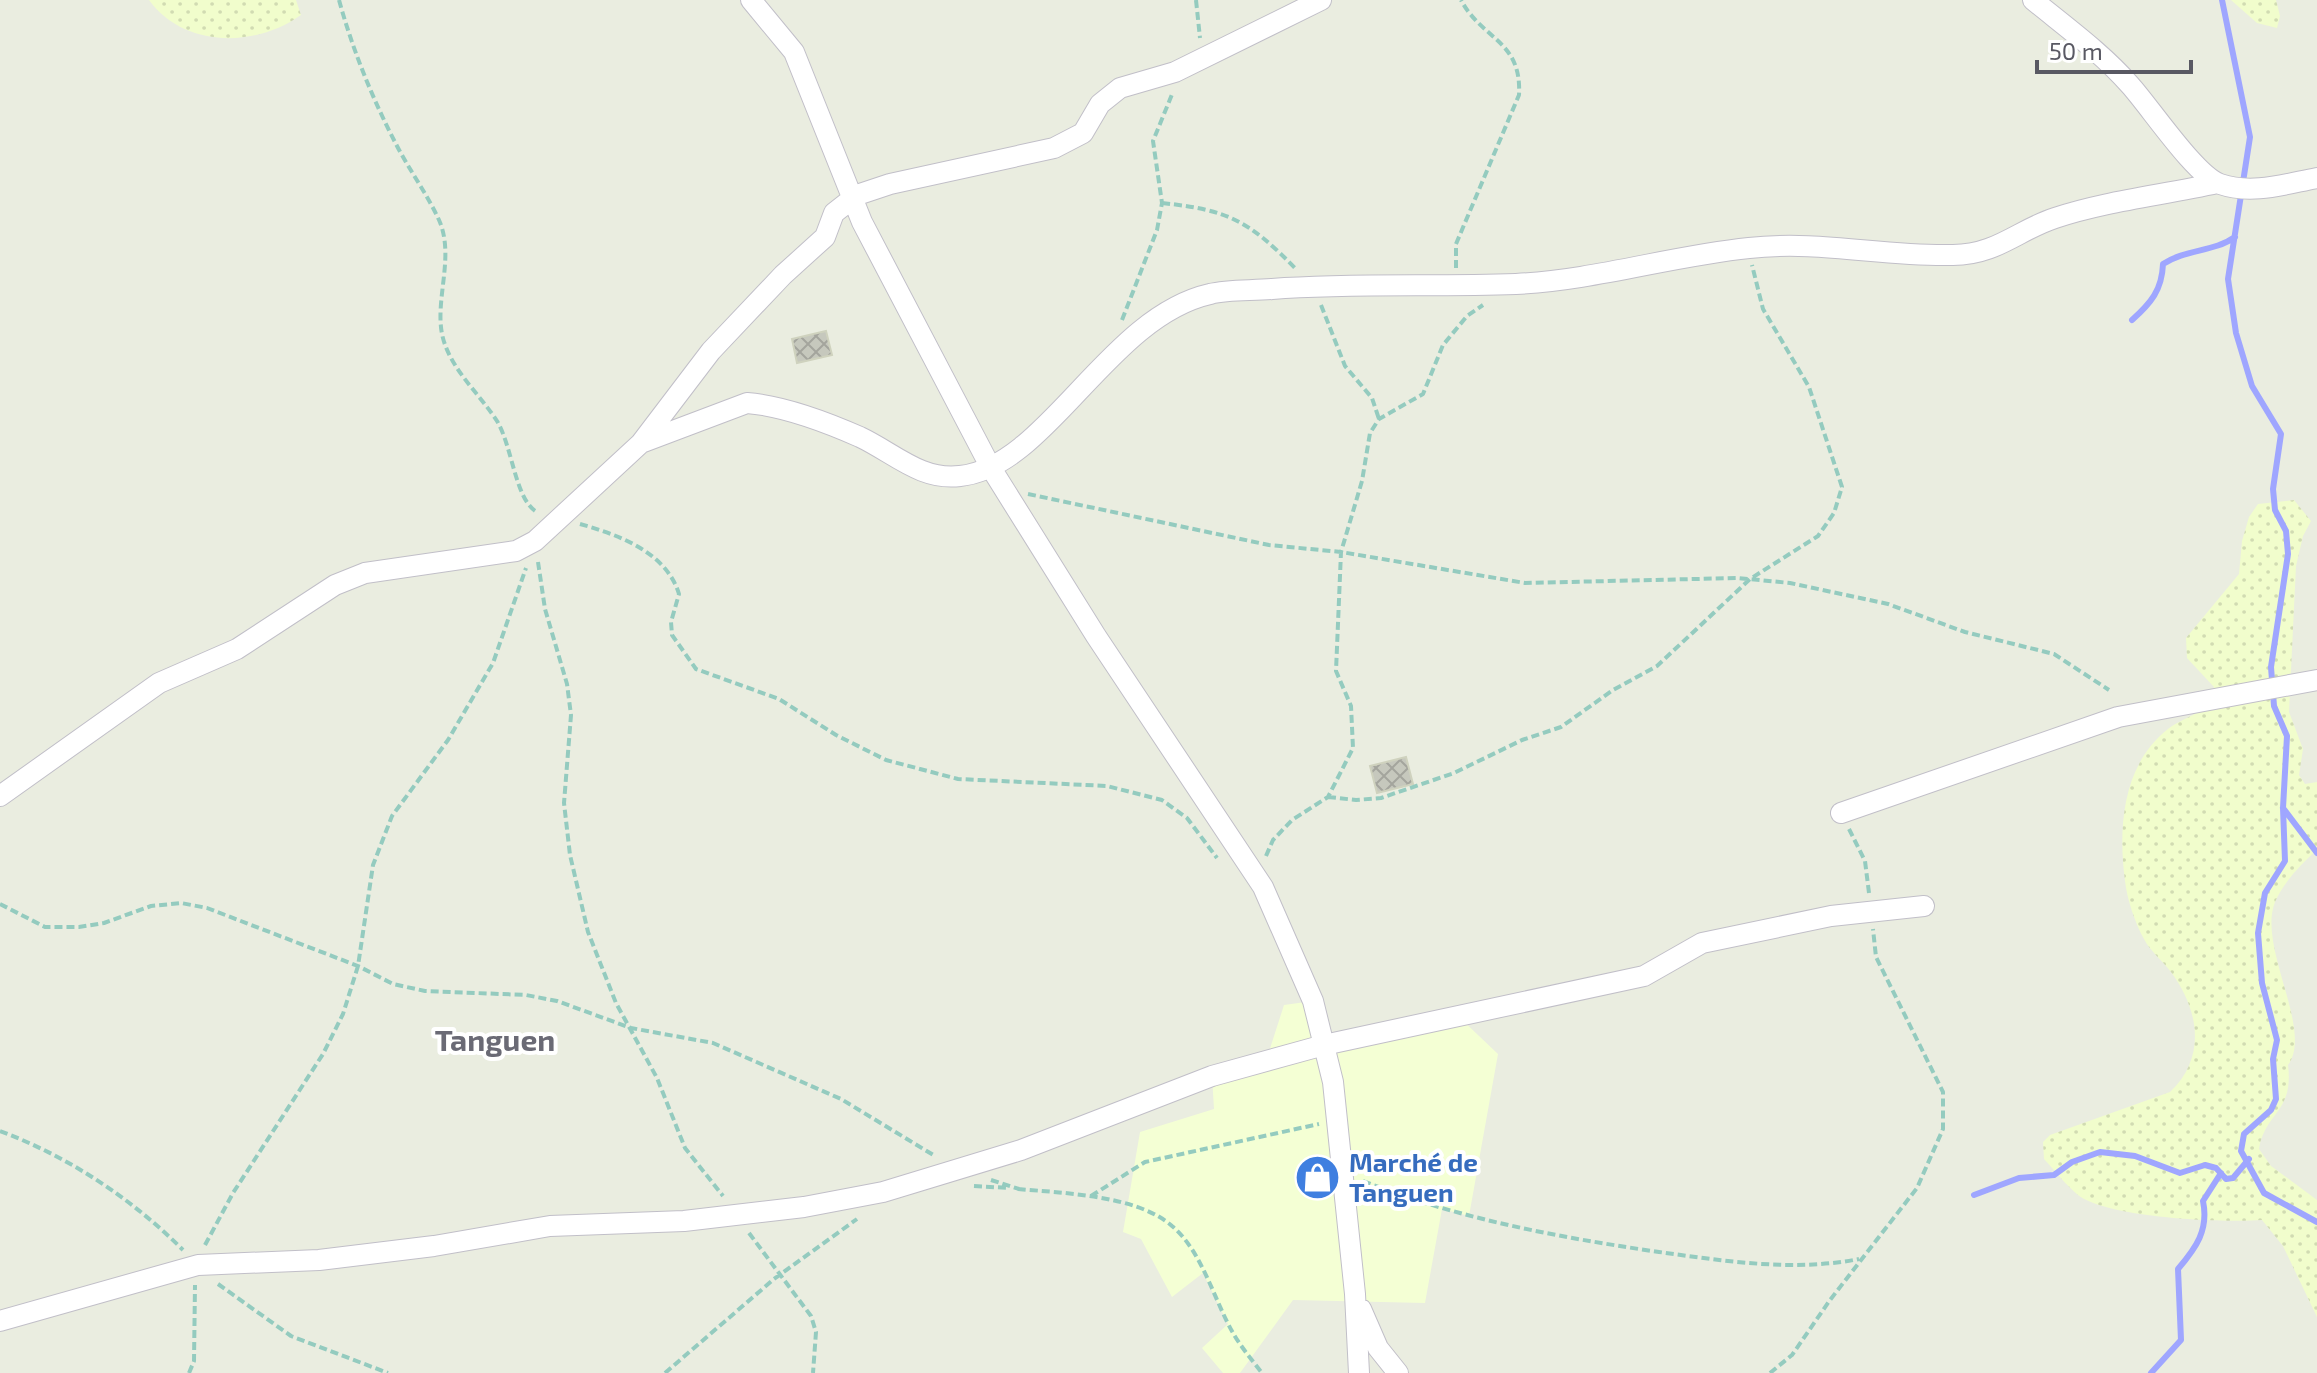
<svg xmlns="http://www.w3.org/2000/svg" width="2317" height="1373" viewBox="0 0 2317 1373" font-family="'Exo 2',sans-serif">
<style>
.commercial{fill:#f4ffd4}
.sand{fill:url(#sand-dots)}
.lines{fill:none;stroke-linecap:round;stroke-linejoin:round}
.stream{stroke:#9fa6ff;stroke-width:6}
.building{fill:url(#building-cross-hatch);stroke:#cfd2be;stroke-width:2}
.minor-casing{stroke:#c1bfc8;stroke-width:22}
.path{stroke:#94cbbf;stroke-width:4;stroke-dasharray:8 4;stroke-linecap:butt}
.minor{stroke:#fff;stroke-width:20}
.labels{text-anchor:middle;stroke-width:8;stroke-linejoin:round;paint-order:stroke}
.shop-label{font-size:26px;font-weight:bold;fill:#366cbe;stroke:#fff;text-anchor:start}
.quarter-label{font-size:30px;font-weight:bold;fill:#6a6a75;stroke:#fff}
</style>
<defs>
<pattern id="sand-dots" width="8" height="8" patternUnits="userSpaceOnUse" patternTransform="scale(2)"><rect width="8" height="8" fill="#f1fdcc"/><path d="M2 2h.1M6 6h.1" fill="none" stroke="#d1dbb2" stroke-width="1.8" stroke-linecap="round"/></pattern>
<pattern id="building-cross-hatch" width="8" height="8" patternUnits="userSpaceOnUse" patternTransform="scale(2)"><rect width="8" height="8" fill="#c6c8bd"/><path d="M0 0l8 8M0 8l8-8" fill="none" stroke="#a4a59d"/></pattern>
</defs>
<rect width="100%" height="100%" fill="#eaede0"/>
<path class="commercial" d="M1313,1001L1324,1045L1458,1016L1498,1054L1469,1216L1442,1209L1425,1303L1293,1300L1240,1373H1223L1202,1348L1228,1324L1203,1273L1172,1297L1141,1239L1123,1232L1140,1132L1214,1109L1212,1076L1266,1061L1284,1005Z"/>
<path class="sand" d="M149,0H296L301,15C255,48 184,48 149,0Z
M2231,0H2276L2280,16L2277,28L2257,23Z
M2294,500L2311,521L2303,536L2296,566L2289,712L2303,749L2299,775L2305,784L2317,782V850C2302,863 2283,883 2275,902C2257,947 2314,1030 2288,1065C2294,1113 2265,1112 2259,1149L2271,1166L2317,1200V1317L2283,1246L2262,1220C2224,1223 2107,1218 2078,1195C2066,1185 2055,1171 2044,1159L2043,1142L2050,1135L2170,1092C2207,1057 2199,1010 2171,972C2163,961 2150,951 2144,939C2135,923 2127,899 2125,881C2118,828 2122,765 2168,729C2188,714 2209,715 2214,687L2187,658L2186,638L2239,574L2242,541L2249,517L2258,504Z"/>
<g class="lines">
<path class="stream" d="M2222,0L2250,137L2228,279L2236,333L2252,386L2281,434L2273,489L2275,510L2286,531L2288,554L2271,667L2274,706L2287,736L2283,808L2285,861L2265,893L2258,933L2262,983L2277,1040L2273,1059L2276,1099L2271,1110L2244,1134L2241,1151L2264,1193L2317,1222
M2132,320C2151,303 2162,290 2163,264C2186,249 2214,252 2235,237
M2283,808L2317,853
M1974,1195L2019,1178L2054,1175L2072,1162L2100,1152L2135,1156L2180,1173L2205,1165L2216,1168L2226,1179L2233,1178L2249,1159
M2151,1373L2181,1340L2178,1269C2196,1248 2209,1230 2203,1201L2221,1173"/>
</g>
<path class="building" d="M826,331L832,355L797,363L792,339Z
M1406,757L1413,784L1377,793L1370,766Z"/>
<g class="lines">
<defs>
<path id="minor" d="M751,0L794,52L862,222L991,468L1096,636L1263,887L1313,1001L1333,1082L1355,1294L1359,1373
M2033,0C2066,27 2102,53 2130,85C2150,107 2195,175 2220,184C2252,195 2285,184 2317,178
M641,443L747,403C785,406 826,422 860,437C894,453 921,481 960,476C1047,467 1108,317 1210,294C1229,289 1252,291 1272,289C1354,283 1435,287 1516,284C1595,280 1671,256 1749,248C1820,240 1884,257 1953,255C1996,255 2018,230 2055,218C2106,201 2164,195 2217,183
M0,796L159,683L237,649L335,585L365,573L516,551L535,541L641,443L711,351L783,275L825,237L834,213L857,195L890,184L1054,148L1083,133L1100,104L1120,88L1175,72L1321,0
M1841,813L2118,717L2317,680
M1361,1309L1378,1348L1398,1373
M0,1321L198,1265L319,1260L434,1246L550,1226L684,1221L804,1207L883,1192L1021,1150L1212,1076L1324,1045L1644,976L1702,943L1831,916L1924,906"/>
</defs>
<use href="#minor" class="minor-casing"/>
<path class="path" d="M339,0C353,51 373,100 397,146C410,171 427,194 439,220C455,256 435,298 442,334C449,368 479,393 497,421C513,448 515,500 537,512
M1196,0L1200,38
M1162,203C1229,210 1249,221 1296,269
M1456,268V244L1519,95C1522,40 1482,40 1461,0
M1321,305L1345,366L1372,398L1379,419
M1122,320L1157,230L1162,203L1153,141L1173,92
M1028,494L1269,545L1341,552L1525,583L1738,578L1790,583L1888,604L1965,632L2054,654L2109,690
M580,524C619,535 666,552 679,594L671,622L672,635L696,669L779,699L836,735L886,760L958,779L1107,786L1162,800L1187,818L1217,858
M538,562L545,609L567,684L571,715L564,803L570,855L588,932L616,1003L657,1078L685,1148L723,1196
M1328,797L1356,800L1381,798L1454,773L1522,740L1561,727L1613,690L1657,666L1750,579L1818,536L1834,513L1842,487L1809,387L1763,309L1752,265
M1849,829L1865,861L1869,893
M1266,856L1273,840L1292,820L1328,797L1353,748L1351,706L1336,671L1341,552L1362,481L1370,433L1379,419L1423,394L1443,345L1467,316L1483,305
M0,904L45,927H79L104,923L151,906L181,903L207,908L358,966L393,984L425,991L526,995L557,1001L631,1028L713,1043L841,1099L935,1156
M0,1131C69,1157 131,1198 183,1250
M991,1180L1019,1189
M1363,1181C1459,1219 1557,1237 1659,1252C1725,1261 1793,1272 1859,1259
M974,1186L1009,1188
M1018,1189C1062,1193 1137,1195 1172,1226C1202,1251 1214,1300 1233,1333C1241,1347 1252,1360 1262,1373
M1091,1196L1145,1162L1319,1124
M749,1233L811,1316L816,1332L813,1373
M205,1245L233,1193L323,1054L343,1014L358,966L373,865L392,816L448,740L493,663L526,568
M218,1284L291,1336L388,1373
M189,1373L194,1361L195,1285
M665,1373L774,1279L857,1219
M1770,1373L1792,1355L1830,1300L1917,1188L1943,1129V1092L1876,957L1873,929"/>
<use href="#minor" class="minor"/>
</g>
<defs>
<symbol id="shop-disc" viewBox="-11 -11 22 22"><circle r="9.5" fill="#3f7fe0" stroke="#fff"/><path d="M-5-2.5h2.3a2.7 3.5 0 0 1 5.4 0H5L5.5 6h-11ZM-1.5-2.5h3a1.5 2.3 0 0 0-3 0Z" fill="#fff"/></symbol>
</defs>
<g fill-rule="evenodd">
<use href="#shop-disc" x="1292" y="1152" width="51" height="51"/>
</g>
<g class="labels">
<g class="shop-label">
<text x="1349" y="1172">Marché de<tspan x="1349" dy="30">Tanguen</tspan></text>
</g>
<g class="quarter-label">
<text x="495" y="1051">Tanguen</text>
</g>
</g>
<path d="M2037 60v12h154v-12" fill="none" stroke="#595963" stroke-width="4"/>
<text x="2049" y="60" font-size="24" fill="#595963" stroke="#ffffff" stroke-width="6" paint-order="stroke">50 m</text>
</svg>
